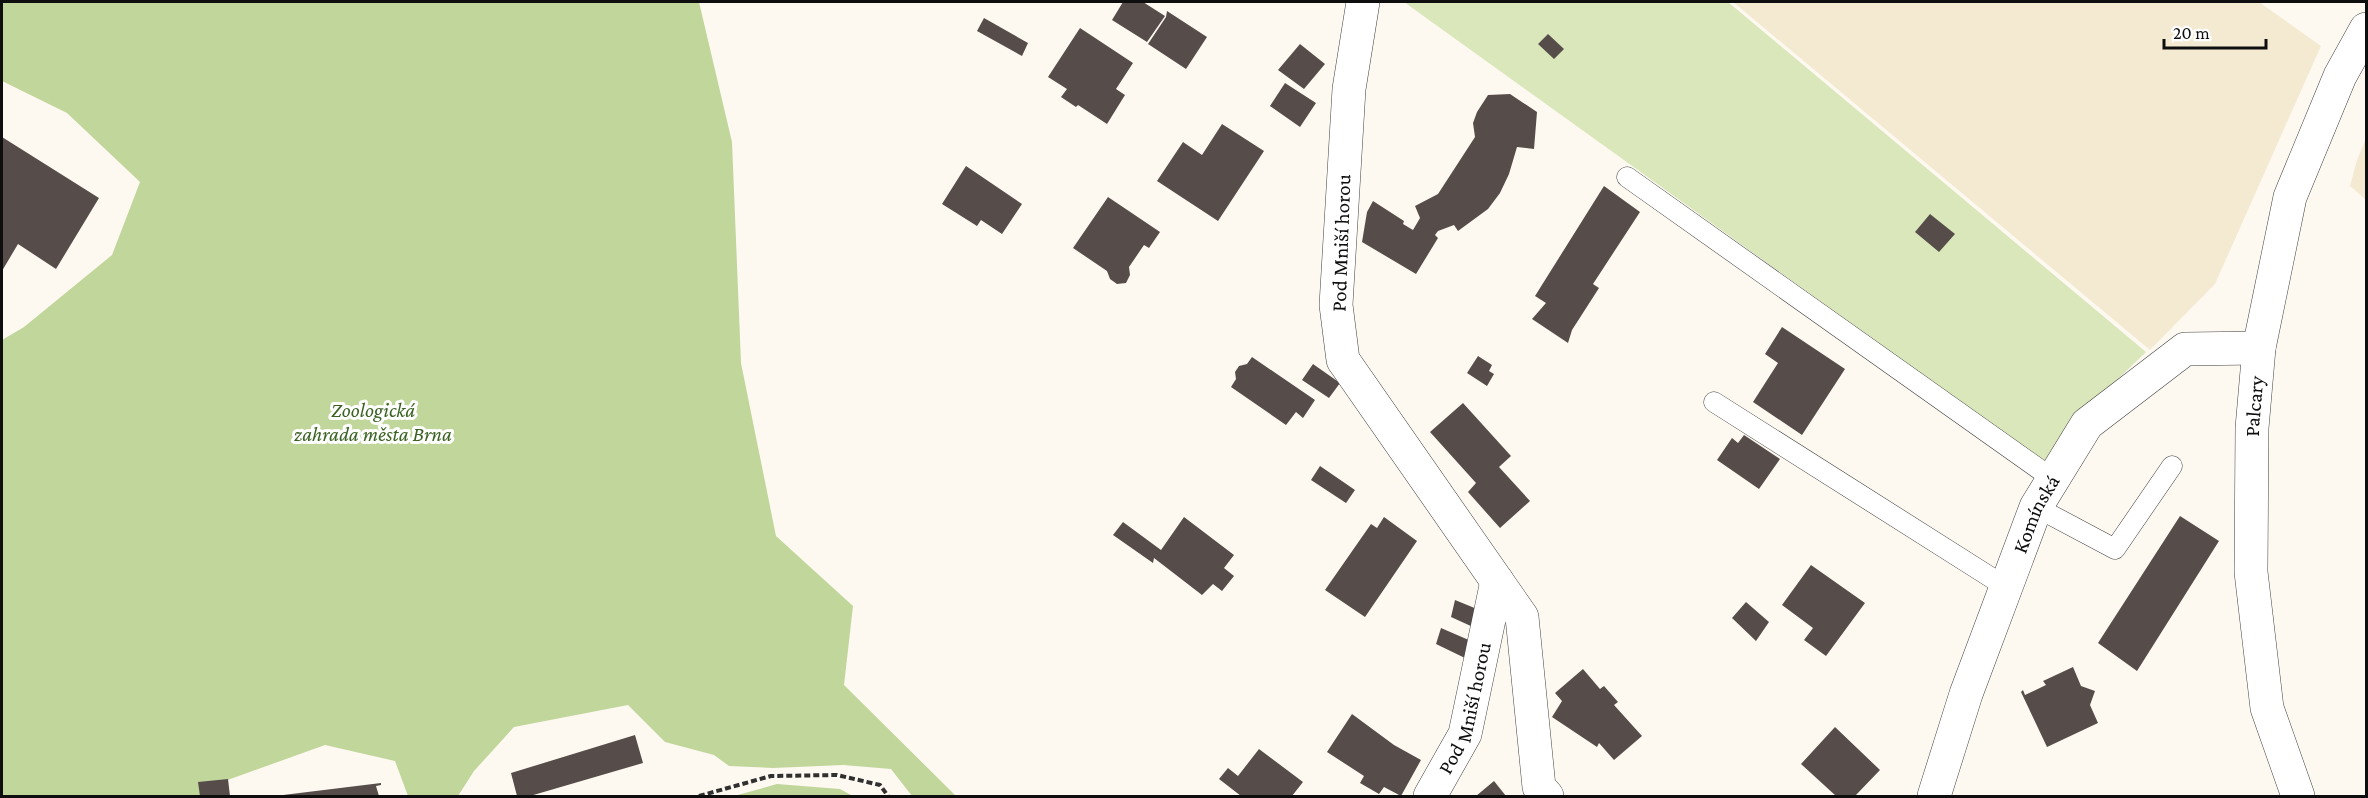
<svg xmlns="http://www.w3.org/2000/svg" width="2368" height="798" viewBox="0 0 2368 798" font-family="'Crimson Pro',serif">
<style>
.farmland{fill:#f3ead1}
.green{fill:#d9e7bb}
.forest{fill:#c0d69b}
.building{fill:#564d4b}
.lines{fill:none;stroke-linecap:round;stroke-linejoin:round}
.lane-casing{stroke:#414141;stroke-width:21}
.street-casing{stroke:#414141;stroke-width:34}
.path{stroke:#303030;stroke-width:4;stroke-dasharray:6 3;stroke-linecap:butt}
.lane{stroke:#fff;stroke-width:20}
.street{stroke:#fff;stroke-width:33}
.labels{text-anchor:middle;stroke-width:6;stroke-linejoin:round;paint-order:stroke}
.street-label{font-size:21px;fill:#0e0e0e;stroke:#fff}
.park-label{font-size:21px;font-style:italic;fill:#3a6222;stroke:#fff}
</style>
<rect width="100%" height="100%" fill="#fef9f0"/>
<path class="farmland" d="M1733,2H2259L2321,46L2215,284L2150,350Z
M2366,138V200L2350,186L2357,160Z"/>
<path class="green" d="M1404,2H1728L2146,352L2091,405L2047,464Z"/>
<path class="forest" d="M2,2H699L732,142L741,363L776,536L853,606L844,685L956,796H912L891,769L843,765L773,768L729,766L714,755L665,742L628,705L514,727L474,771L458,796H408L395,761L325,745L211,786L205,796H2V340L24,327L112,255L140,182L67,113L2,81Z
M777,784L840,789L853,796H734Z"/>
<path class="building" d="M1123,2H1143L1165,16L1147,42L1112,20Z
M1167,11L1207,37L1186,69L1148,44L1166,17Z
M984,18L1028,43L1022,56L977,31Z
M1080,28L1133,63L1116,89L1125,95L1107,124L1078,105L1076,107L1061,97L1067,89L1048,77Z
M1548,34L1564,49L1554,59L1538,44Z
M1300,44L1325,64L1304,89L1278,70Z
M1285,83L1316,103L1300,127L1270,106Z
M1510,94L1537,112L1534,149L1517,147L1509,174L1500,193L1488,209L1458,231L1454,225L1438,231L1435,235L1438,238L1416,274L1362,242L1367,212L1373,201L1404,221L1403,224L1413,230L1420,218L1415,206L1438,194L1475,137L1473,123L1477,112L1488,95Z
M1222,124L1264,151L1218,221L1157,181L1183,142L1202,155Z
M2,137L99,198L56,269L18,244L2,271Z
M966,166L1022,204L1002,234L981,220L977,226L942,204Z
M1604,186L1640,212L1593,284L1599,288L1572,330L1568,343L1532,319L1546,303L1535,296Z
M1108,197L1160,232L1149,248L1144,245L1129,267L1130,275L1126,283L1117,284L1110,279L1107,271L1073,248Z
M1930,214L1955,234L1939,252L1915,232Z
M1782,327L1845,369L1802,435L1753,402L1778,363L1765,354Z
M1478,356L1492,365L1489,371L1494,374L1487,386L1467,373Z
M1252,357L1315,400L1303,418L1296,412L1286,425L1231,387L1236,379L1235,372L1239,366L1247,364Z
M1313,364L1340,383L1329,398L1302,380Z
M1463,403L1511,456L1499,467L1530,501L1500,528L1468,492L1476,483L1430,432Z
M1744,435L1780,459L1759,489L1717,460L1732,438L1738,443Z
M1320,466L1355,490L1346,503L1311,480Z
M2180,516L2219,541L2137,671L2098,643Z
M1184,517L1234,555L1224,568L1234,576L1222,591L1213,584L1202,595L1154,558L1153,563L1113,535L1123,522L1161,550Z
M1384,517L1417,541L1365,617L1325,590L1371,524L1377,528Z
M1811,565L1865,603L1826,656L1804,640L1813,628L1782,605Z
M1455,600L1477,609L1473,627L1451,617Z
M1746,602L1769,622L1756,641L1732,618Z
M1441,628L1471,641L1467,659L1436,644Z
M2073,667L2081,686L2095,691L2090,705L2098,723L2047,747L2021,692L2023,690L2025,695L2046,685L2043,681Z
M1583,669L1600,689L1604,686L1618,702L1614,705L1642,736L1614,760L1599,743L1597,747L1552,717L1562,701L1555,693Z
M1352,714L1394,745L1421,760L1401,796L1384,787L1379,794L1360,783L1364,776L1327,752Z
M1835,727L1880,770L1855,796H1836L1801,764Z
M635,735L643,763L530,796H517L511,773Z
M1259,749L1303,782L1292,796H1241L1219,779L1228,768L1238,776Z
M228,779L230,796H200L198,782Z
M1494,781L1506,796H1476Z
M381,783V785L376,786L379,796H275Z"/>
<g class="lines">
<defs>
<path id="lane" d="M1627,177L2053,479
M1714,402L2006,587
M2036,507L2115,549L2172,466"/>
<g id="street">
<path d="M1363,2L1349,89L1336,305L1343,360L1522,617L1539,787L1547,796"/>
<path id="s1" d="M1430,796L1465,734L1497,581"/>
<path id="s2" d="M1934,796L1966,694L2036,507L2087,424L2185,349L2259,348"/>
<path id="s3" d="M2298,796L2267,708L2251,572L2252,428L2259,348L2290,197L2340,76L2366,29"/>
</g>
</defs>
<use href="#lane" class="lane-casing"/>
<use href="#street" class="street-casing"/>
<path class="path" d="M699,796L771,776L837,775L880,785L888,796"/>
<use href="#lane" class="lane"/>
<use href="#street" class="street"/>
</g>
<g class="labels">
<g class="street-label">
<text transform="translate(1341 243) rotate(-88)" y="7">Pod Mniší horou</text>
<text dy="7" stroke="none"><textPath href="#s3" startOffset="396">Palcary</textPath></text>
<text dy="7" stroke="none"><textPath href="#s2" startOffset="300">Komínská</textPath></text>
<text dy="7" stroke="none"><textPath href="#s1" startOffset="96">Pod Mniší horou</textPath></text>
</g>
<g class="park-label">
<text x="373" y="417">Zoologická<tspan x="373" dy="24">zahrada města Brna</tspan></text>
</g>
</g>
<rect width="2368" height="798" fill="none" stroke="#0e0e0e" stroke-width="6"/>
<path d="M2164 39v9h102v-9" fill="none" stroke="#0e0e0e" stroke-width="3"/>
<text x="2173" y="39" font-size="18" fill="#0e0e0e" stroke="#ffffff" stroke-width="4.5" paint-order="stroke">20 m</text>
</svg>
